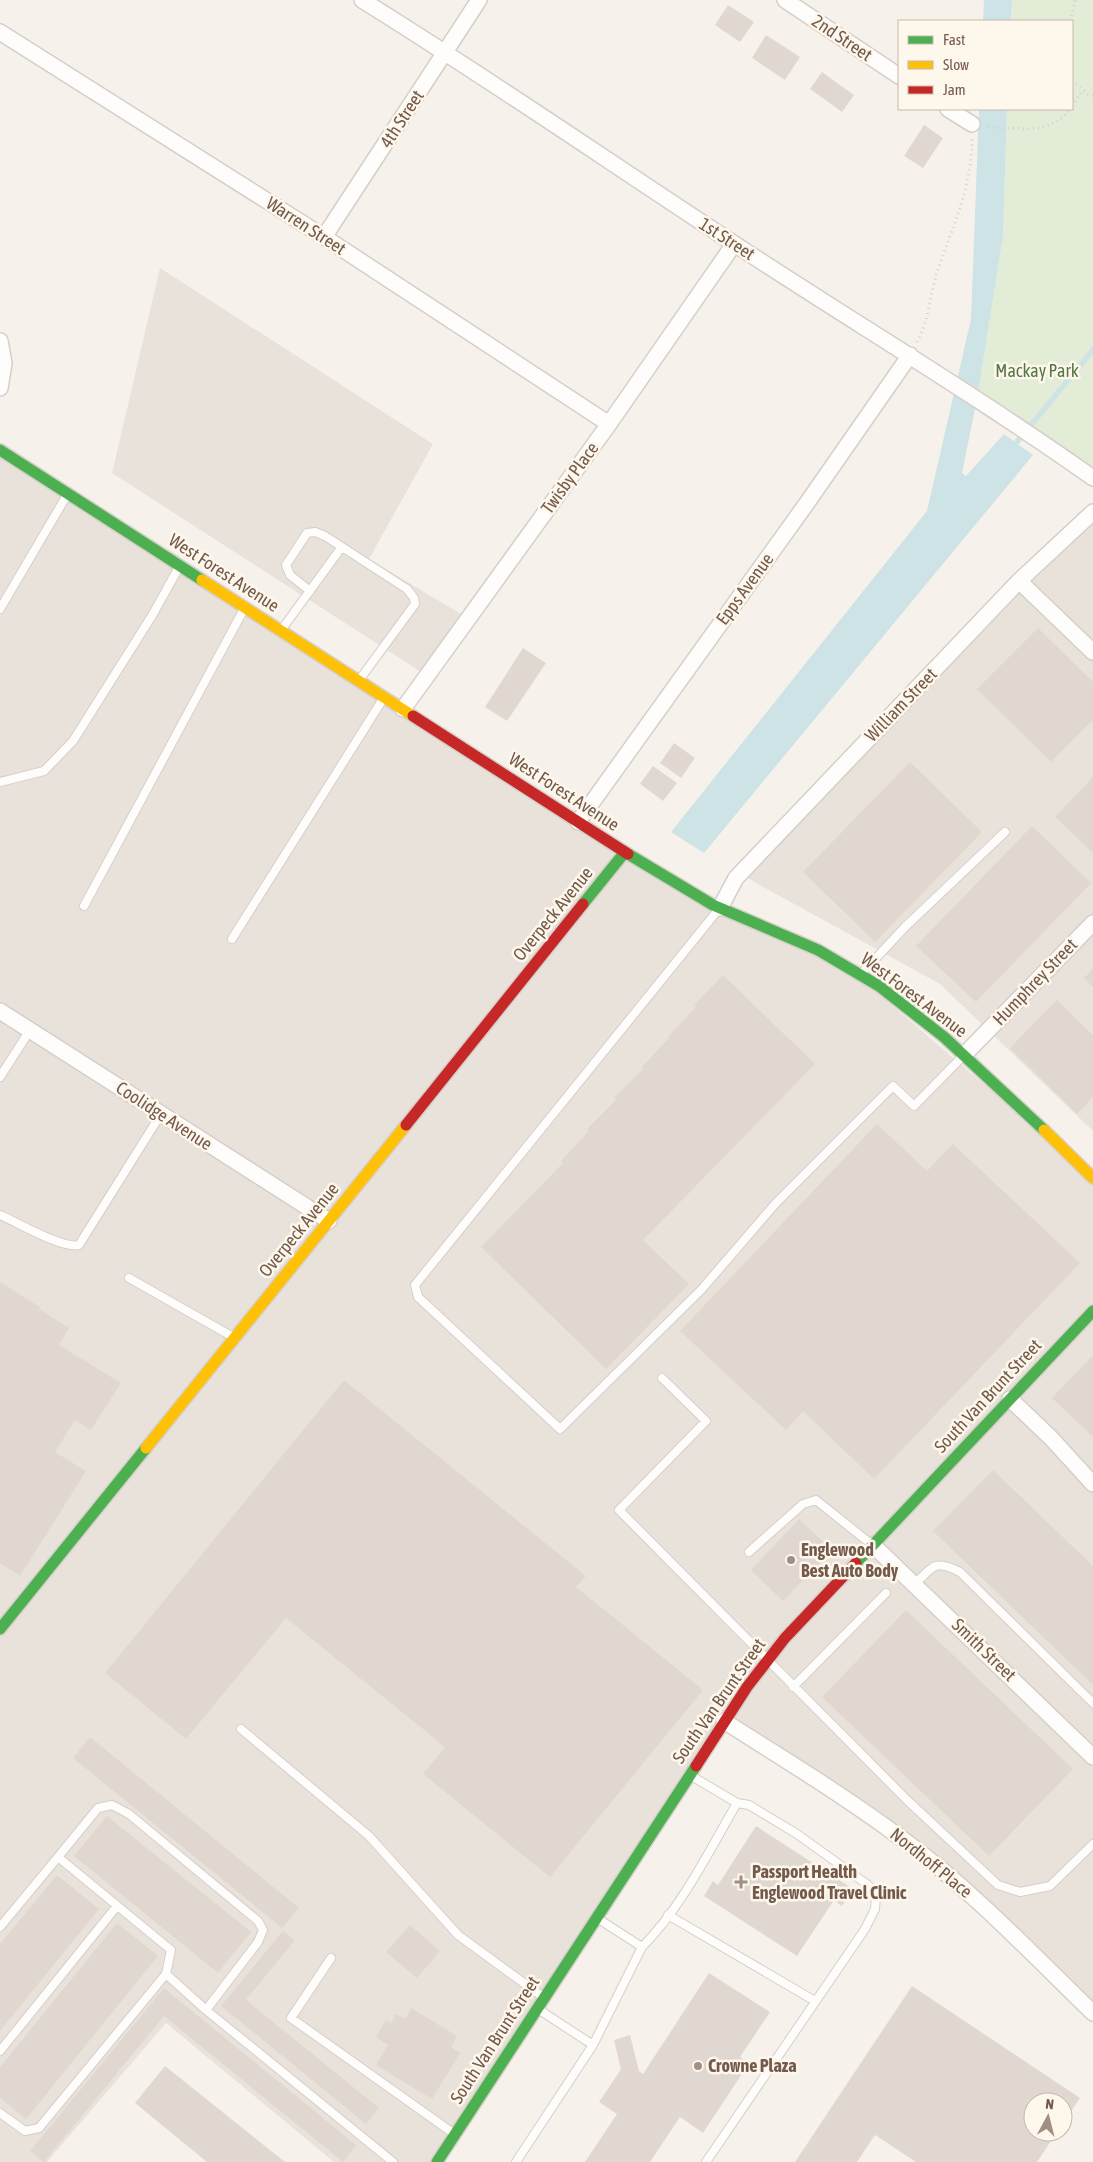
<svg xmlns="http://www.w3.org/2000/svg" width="1093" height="2162" viewBox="0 0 1093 2162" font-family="'Asap Condensed',sans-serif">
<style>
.industrial{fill:#e8e2db}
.green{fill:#e3ecd6}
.water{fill:#cde3e6}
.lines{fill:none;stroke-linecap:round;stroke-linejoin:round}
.stream{stroke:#cde3e6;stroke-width:5.5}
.building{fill:#e0d8d0}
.lane-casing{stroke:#d5cfc9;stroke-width:10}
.street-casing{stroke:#d5cfc9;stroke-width:18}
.fast-casing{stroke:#d6cfc9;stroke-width:14}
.slow-casing{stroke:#d6cfc9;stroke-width:14}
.jam-casing{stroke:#d6cfc9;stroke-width:14}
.path{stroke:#d8d0cb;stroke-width:3;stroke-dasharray:1 4;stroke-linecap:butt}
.lane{stroke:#fefdfc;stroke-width:8}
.street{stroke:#fefdfc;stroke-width:15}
.fast{stroke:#4caf50;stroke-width:11}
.slow{stroke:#ffc107;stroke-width:11}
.jam{stroke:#c62828;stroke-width:11}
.poi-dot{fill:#a18f84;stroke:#fef7ec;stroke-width:2}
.labels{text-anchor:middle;stroke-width:5;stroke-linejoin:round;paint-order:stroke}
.street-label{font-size:18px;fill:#735a4c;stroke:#fef7ec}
.park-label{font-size:18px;fill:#537844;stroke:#fef7ec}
.poi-label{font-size:18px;font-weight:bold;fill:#735a4c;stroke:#fef7ec;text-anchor:start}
</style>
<rect width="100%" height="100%" fill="#f6f2eb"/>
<path class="industrial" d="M160,268L433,444L369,559L471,620L432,679L112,473Z
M0,450L625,852L844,964L1093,1178V2013L961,1886L724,1722L437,2162H334L166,2023L47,2162H0Z
M1085,517L1093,525V1131L940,984L738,873Z"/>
<path class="green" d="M1012,0H1093V477L977,399L1003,236L1007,109H1072V21H1011Z"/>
<path class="water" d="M984,0H1012L1011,21H983Z
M979,109H1007L1003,236L977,399L962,473L966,476L1004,434L1033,455L704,853L671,832L927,511L971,319Z"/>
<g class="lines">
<path class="stream" d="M1016,443L1093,350"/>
</g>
<path class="building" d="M728,5L754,22L740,42L715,25Z
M766,35L800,57L785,80L752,58Z
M822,72L854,95L842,112L810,89Z
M924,125L943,138L923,168L904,156Z
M1038,628L1093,682V720L1051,762L977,689Z
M523,648L546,663L507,721L485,707Z
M674,743L695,758L681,778L660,763Z
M910,762L982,832L875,942L803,872Z
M653,766L677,783L663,801L640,784Z
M1093,777V853L1055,817Z
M1032,826L1091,883L976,1002L916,946Z
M1093,969V987L1084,978Z
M723,975L815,1064L643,1240L689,1284L606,1369L481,1247L563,1163L561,1161L589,1131L587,1129L616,1100L614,1098L643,1069L641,1068L669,1038L668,1037L696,1007L694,1005Z
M1057,1000L1093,1035V1097L1077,1114L1010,1048Z
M877,1124L927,1171L953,1144L1080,1263L874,1479L803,1411L786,1430L680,1331Z
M0,1282L40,1307L39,1309L69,1328L59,1345L121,1383L91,1430L75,1420L55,1452L86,1471L20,1576L0,1563Z
M1093,1355V1437L1052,1398Z
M344,1380L586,1576L576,1587L703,1690L550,1877L423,1774L445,1747L286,1618L186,1739L105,1673Z
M993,1470L1093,1566V1685L933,1531Z
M799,1519L832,1550L783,1601L751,1570Z
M906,1610L1073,1769L989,1856L822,1697Z
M90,1737L299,1908L282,1928L73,1758Z
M107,1816L251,1932L218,1973L74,1856Z
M756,1826L853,1889L842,1906L834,1900L797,1956L704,1896L713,1881L718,1885Z
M57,1875L99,1909L0,2031V1944Z
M117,1923L158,1956L26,2119L0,2098V2067Z
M410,1925L440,1951L417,1978L386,1952Z
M283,1931L295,1940L246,2000L379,2108L366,2124L221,2006Z
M709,1973L770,2012L740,2057L749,2063L703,2133L680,2117L650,2162H585L617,2114L599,2102L621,2069L614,2040L630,2035L639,2071L643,2074Z
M912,1986L1080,2098L1063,2123V2102H1033V2132H1057L1037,2162H916L875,2135L857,2162H795Z
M164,1988L356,2145L343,2162L164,2016L44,2162L30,2151Z
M411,2008L457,2036L451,2047L460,2053L432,2099L376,2065L388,2045L376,2037L386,2020L391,2023L396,2014L405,2019Z
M165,2066L285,2162H207L135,2103Z"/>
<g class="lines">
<defs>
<path id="lane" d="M310,591L290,575L286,565L307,533L315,532L325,536L407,589L414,598L415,604L360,679
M0,609L67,495
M282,629L341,548
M0,782L44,771L73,741L153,614L179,567
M84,906L244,609
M718,910L415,1285L418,1297L560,1429L701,1290L776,1203L893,1086L914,1106L963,1056
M232,939L383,699
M862,973L905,927L1005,832
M0,1077L30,1030
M0,1215C17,1222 62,1249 79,1245L161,1114
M129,1278L233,1337
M662,1378L706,1421L619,1510L907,1800L998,1885L1020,1892L1050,1886L1093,1844
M749,1552L803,1504L816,1500L871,1544
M915,1584C933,1566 935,1559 960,1572L1093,1703
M793,1687L886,1593
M241,1729L369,1836L458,1935L543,1997
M690,1775L737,1803L749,1805L797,1834L868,1885L876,1896L875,1909L865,1929L706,2162
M668,1915L815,2001
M597,1918L642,1947
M0,1927L58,1857
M331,1958L291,2018L453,2133
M538,2009L593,2045
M206,2010L258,1942L263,1930L258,1921L129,1814L112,1805L98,1808L58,1857L171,1950L166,1974L206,2010L393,2162
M0,2051L117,1906
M0,2113L25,2131L39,2128L166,1974
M516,2162L593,2045L642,1947C682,1907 709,1851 737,1803"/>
<path id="street" d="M362,0C488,78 609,162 733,243C853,322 976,395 1093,478
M785,0L899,76
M0,32L324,237L609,424
M948,109L972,124
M324,237L479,0
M0,341L4,363L0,388
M1019,581L1093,652
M403,709L609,424L734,244
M578,822L807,503L910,355
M720,908L736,878L1019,581L1093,512
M0,1011L329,1221
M964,1055L1093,923
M1010,1399L1051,1438L1093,1484
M873,1545L1093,1757
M724,1721C785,1760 848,1798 905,1841C973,1891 1032,1954 1093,2013"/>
<path id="fast" d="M0,450L202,580
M628,854L713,905L818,950L879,986L944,1037L1044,1130
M583,904L625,852
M856,1563L1093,1311
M0,1629L146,1448
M437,2162L696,1766"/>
<path id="slow" d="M202,580L413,716
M1044,1130L1093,1178
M146,1448L406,1125"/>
<path id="jam" d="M413,716L628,854
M406,1125L583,904
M696,1766L747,1687L785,1638L856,1563"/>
</defs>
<use href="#lane" class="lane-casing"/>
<use href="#street" class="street-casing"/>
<use href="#fast" class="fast-casing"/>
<use href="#slow" class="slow-casing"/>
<use href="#jam" class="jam-casing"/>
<path class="path" d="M1071,21L1075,0
M1072,81L1088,94L1093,95
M1072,106L1083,90
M988,127C1017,128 1051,136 1070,109
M917,342C929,322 930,294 937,272C952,228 972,187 972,139"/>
<use href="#lane" class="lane"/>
<use href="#street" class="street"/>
<use href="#fast" class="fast"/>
<use href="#slow" class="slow"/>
<use href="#jam" class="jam"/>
</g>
<g class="poi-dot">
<circle cx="791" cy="1560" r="5"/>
<path d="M738.5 1874.5h5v5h5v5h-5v5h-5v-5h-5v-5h5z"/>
<circle cx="698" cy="2066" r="5"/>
</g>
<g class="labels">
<g class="street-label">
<text transform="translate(842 38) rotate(34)" y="6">2nd Street</text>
<text transform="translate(402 119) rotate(-57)" y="6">4th Street</text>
<text transform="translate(306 226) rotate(33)" y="6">Warren Street</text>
<text transform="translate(727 239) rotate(33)" y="6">1st Street</text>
<text transform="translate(570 478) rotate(-54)" y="6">Twisby Place</text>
<text transform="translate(224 573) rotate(33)" y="6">West Forest Avenue</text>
<text transform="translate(745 589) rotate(-54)" y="6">Epps Avenue</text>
<text transform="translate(901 705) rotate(-46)" y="6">William Street</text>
<text transform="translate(564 792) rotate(33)" y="6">West Forest Avenue</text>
<text transform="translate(553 914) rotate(-51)" y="6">Overpeck Avenue</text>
<text transform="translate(1035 982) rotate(-46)" y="6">Humphrey Street</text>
<text transform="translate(914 995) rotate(37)" y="6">West Forest Avenue</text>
<text transform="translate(164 1116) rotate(33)" y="6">Coolidge Avenue</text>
<text transform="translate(299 1230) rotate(-51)" y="6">Overpeck Avenue</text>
<text transform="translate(988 1396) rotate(-47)" y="6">South Van Brunt Street</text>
<text transform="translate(984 1650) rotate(44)" y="6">Smith Street</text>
<text transform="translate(719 1701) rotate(-55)" y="6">South Van Brunt Street</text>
<text transform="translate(931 1863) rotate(39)" y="6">Nordhoff Place</text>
<text transform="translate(495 2040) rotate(-57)" y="6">South Van Brunt Street</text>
</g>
<g class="park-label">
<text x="1037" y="377">Mackay Park</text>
</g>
<g class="poi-label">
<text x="801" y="1556">Englewood<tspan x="801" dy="21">Best Auto Body</tspan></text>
<text x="752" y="1878">Passport Health<tspan x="752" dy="21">Englewood Travel Clinic</tspan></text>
<text x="708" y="2072">Crowne Plaza</text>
</g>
</g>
<rect x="898" y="20" width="175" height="90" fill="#fef7ec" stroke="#c6b8ac"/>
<rect x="908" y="36" width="25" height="8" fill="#4caf50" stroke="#c6b8ac"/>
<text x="943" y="45" font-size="15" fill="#735a4c">Fast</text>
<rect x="908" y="61" width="25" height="8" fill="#ffc107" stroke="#c6b8ac"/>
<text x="943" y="70" font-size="15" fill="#735a4c">Slow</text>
<rect x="908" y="86" width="25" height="8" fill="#c62828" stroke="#c6b8ac"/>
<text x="943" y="95" font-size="15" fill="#735a4c">Jam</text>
<g transform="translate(1048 2117) rotate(7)"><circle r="24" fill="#fef7ec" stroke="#c6b8ac"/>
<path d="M0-4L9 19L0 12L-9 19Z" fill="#a18f84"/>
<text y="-8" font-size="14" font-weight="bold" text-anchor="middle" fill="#735a4c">N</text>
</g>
</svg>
